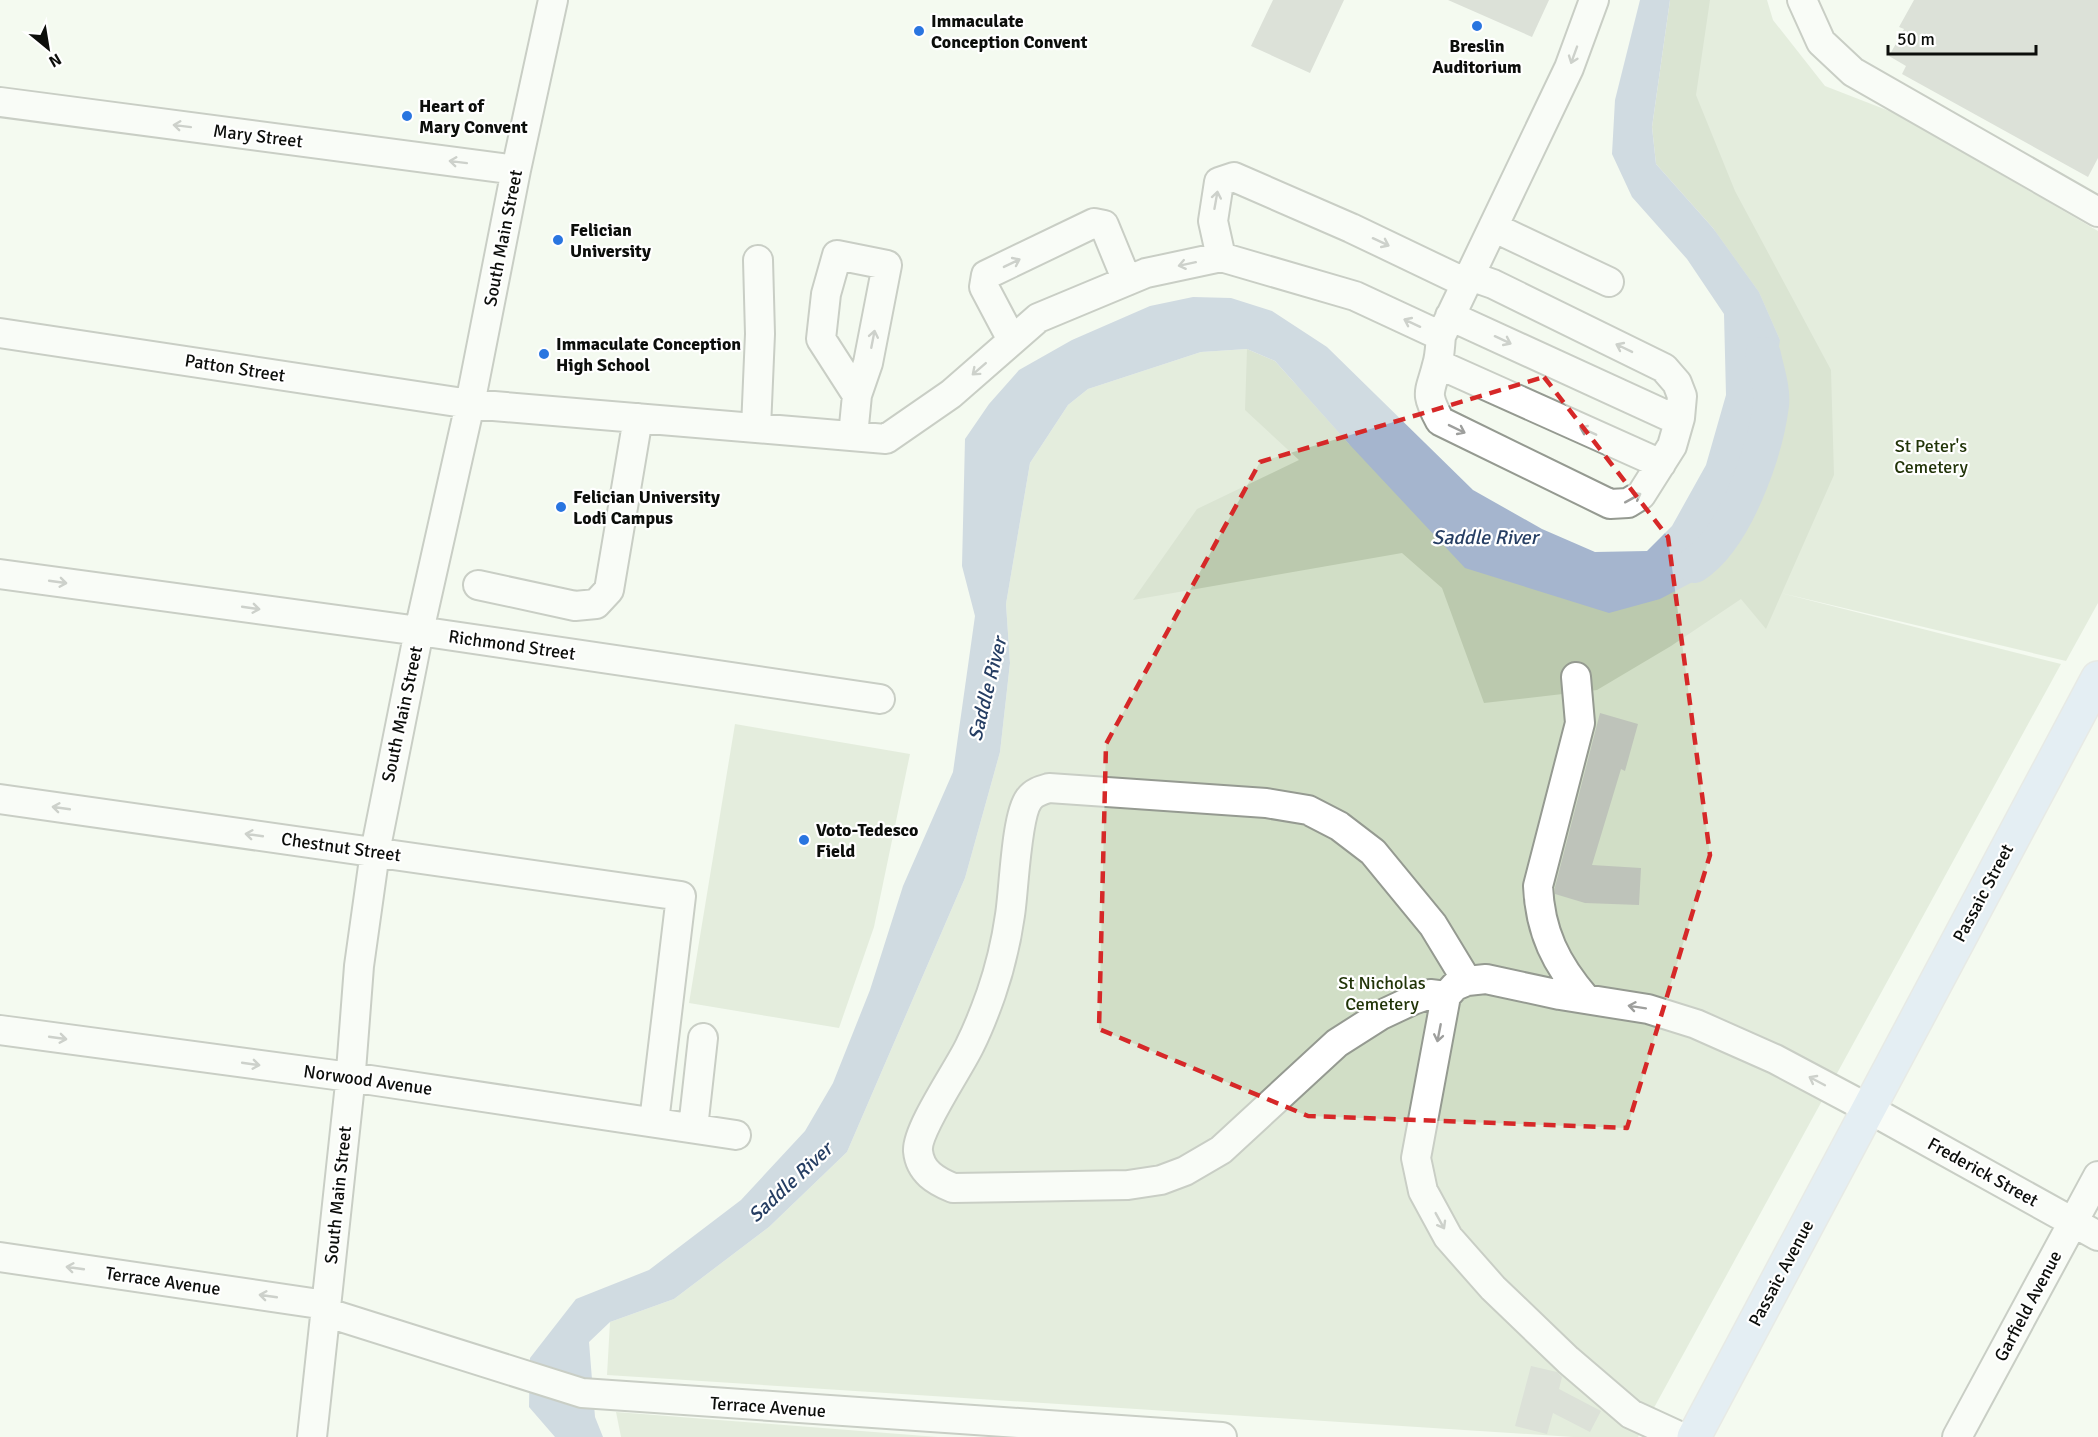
<svg xmlns="http://www.w3.org/2000/svg" width="2098" height="1437" viewBox="0 0 2098 1437" font-family="Signika,sans-serif">
<style>
.green{fill:#d1dec6}
.forest{fill:#bbc9ae}
.water{fill:#a5b5ce}
.lines{fill:none;stroke-linecap:round;stroke-linejoin:round}
.river{stroke:#a5b5ce;stroke-width:36}
.building{fill:#bec3ba}
.minor-casing{stroke:#959a91;stroke-width:32}
.major-casing{stroke:#d8d8d8;stroke-width:36}
.minor{stroke:#fff;stroke-width:28}
.major{stroke:#d1dff5;stroke-width:33}
.oneway{stroke:#9e9f9d}
.marked{fill:none;stroke:#d62828;stroke-width:4.5;stroke-dasharray:12 8;stroke-linejoin:round}
.poi-dot{fill:#2975e0;stroke:#fff;stroke-width:2}
.labels{text-anchor:middle;stroke-width:4.5;stroke-linejoin:round;paint-order:stroke}
.poi-label{font-size:18px;font-weight:bold;fill:#0c0e0b;stroke:#fff;text-anchor:start}
.street-label{font-size:18px;fill:#0c0e0b;stroke:#fff}
.park-label{font-size:18px;fill:#213408;stroke:#fff}
.water-label{font-size:20px;font-style:italic;fill:#263e63;stroke:#fff}
</style>
<rect width="100%" height="100%" fill="#f4faf0"/>
<path class="green" d="M1670,0H1767L1773,20L1825,86L1897,114L2098,231V603L2066,661L1781,593L2061,664L1638,1437H1573L607,1375L610,1322L674,1299L769,1227L847,1152L965,878L1000,752L1010,663L1006,604L1030,463L1068,405L1088,389L1201,352L1247,349L1609,613L1760,464Z
M735,724L910,754L874,927L839,1028L689,1003Z
M616,1412L938,1437H621Z"/>
<path class="forest" d="M1670,0H1710L1696,95L1735,191L1831,370L1834,475L1766,629L1741,599L1671,646L1597,690L1484,703L1442,588L1402,553L1133,600L1197,509L1299,460L1245,410L1247,349L1275,361L1349,444L1660,599L1780,340L1759,292L1713,228L1656,164L1652,127Z"/>
<path class="water" d="M1640,0H1670L1652,127L1656,164L1713,228L1759,292L1780,340L1760,464L1706,575L1660,599L1609,613L1465,568L1349,444L1275,361L1247,349L1201,352L1088,389L1068,405L1030,463L1006,604L1010,663L1000,752L965,878L847,1152L769,1227L674,1299L610,1322L589,1342L595,1417L603,1437H555L529,1407L530,1358L576,1299L649,1270L741,1200L805,1131L833,1083L870,990L903,886L953,772L975,616L962,566L965,439L989,404L1019,370L1072,340L1150,306L1193,297L1231,298L1272,311L1327,347L1473,490L1542,529L1595,552L1647,551L1672,526L1706,465L1726,395L1724,314L1687,259L1632,197L1612,154L1615,100Z"/>
<g class="lines">
<path class="river" d="M1694,565C1735,539 1765,452 1771,405C1773,390 1766,370 1763,355"/>
</g>
<path class="building" d="M1273,0H1344L1310,73L1251,46Z
M1448,0H1549L1532,37Z
M1914,0H2098V158L2088,177L1902,74L1906,66L1889,56L1904,29L1899,27Z
M1600,713L1638,724L1625,771L1621,769L1592,865L1641,868L1639,905L1585,903L1555,894V887Z
M1531,1366L1557,1372L1562,1377L1559,1389L1601,1411L1590,1432L1553,1413L1547,1434L1515,1426Z"/>
<g class="lines">
<defs>
<path id="minor" d="M1802,0L1821,42L1853,72L2098,212
M0,102L516,170
M1493,227L1609,282
M1221,257L1213,221L1219,182L1234,177L1351,228L1466,283
M1450,316L1679,421
M0,333L470,404L886,439L951,394L1038,318L1146,273L1221,257L1355,296L1441,336L1569,68L1594,0
M1441,336C1440,345 1440,356 1437,365C1430,394 1424,391 1440,421L1610,504L1628,503L1641,495L1672,446L1680,418L1682,396L1677,383L1664,368L1493,284L1470,276
M1012,340L984,287L986,275L1094,223L1104,225L1127,281
M1438,364L1661,464
M756,428L760,334L758,260
M853,436L857,395L868,363L887,265L837,255L826,294L821,339L857,395
M0,574L419,631L880,699
M478,585L575,606L596,604L609,590L638,418
M1576,677L1580,723L1538,886C1540,932 1556,964 1586,999
M0,799L681,896L654,1122
M1446,996L1430,994L1413,1000L1381,1015L1337,1043L1221,1150L1185,1171L1161,1180L1128,1185L953,1188C936,1181 920,1172 918,1151C916,1130 960,1067 970,1045C978,1029 985,1011 991,994C1000,968 1006,943 1010,915C1014,890 1016,816 1029,799C1034,792 1042,790 1049,788L1266,803L1308,810L1339,826L1373,852L1433,925L1467,981
M0,1030L350,1077L736,1135
M693,1128L703,1038
M0,1257L326,1305
M325,1312L582,1393L1222,1437
M312,1437L350,1084L359,966L375,852L419,631L470,404L516,170L553,0
M1681,1437L1631,1414L1568,1360L1493,1288L1448,1237L1423,1191L1416,1158L1446,996L1455,986L1467,981L1486,979L1560,995L1648,1009L1696,1024L1775,1059L1869,1109L2098,1236
M1957,1437L2098,1176"/>
<path id="major" d="M1694,1437L2098,678"/>
</defs>
<use href="#minor" class="minor-casing"/>
<use href="#major" class="major-casing"/>
<use href="#minor" class="minor"/>
<use href="#major" class="major"/>
</g>
<defs><path id="oneway-shaft" d="M-6 0H5M1.5-3L5.5 0L1.5 3" fill="none" stroke-width="1.6" stroke-linecap="round" stroke-linejoin="round" transform="scale(1.5)"/></defs>
<g class="oneway">
<use href="#oneway-shaft" transform="translate(1574 55) rotate(110)"/>
<use href="#oneway-shaft" transform="translate(182 126) rotate(-173)"/>
<use href="#oneway-shaft" transform="translate(458 162) rotate(-173)"/>
<use href="#oneway-shaft" transform="translate(1216 200) rotate(-80)"/>
<use href="#oneway-shaft" transform="translate(1381 242) rotate(25)"/>
<use href="#oneway-shaft" transform="translate(1012 263) rotate(-26)"/>
<use href="#oneway-shaft" transform="translate(1187 264) rotate(168)"/>
<use href="#oneway-shaft" transform="translate(1412 323) rotate(-155)"/>
<use href="#oneway-shaft" transform="translate(873 339) rotate(-79)"/>
<use href="#oneway-shaft" transform="translate(1503 340) rotate(25)"/>
<use href="#oneway-shaft" transform="translate(1624 348) rotate(-154)"/>
<use href="#oneway-shaft" transform="translate(979 369) rotate(139)"/>
<use href="#oneway-shaft" transform="translate(1457 429) rotate(26)"/>
<use href="#oneway-shaft" transform="translate(1588 431) rotate(-156)"/>
<use href="#oneway-shaft" transform="translate(1633 498) rotate(-29)"/>
<use href="#oneway-shaft" transform="translate(58 582) rotate(8)"/>
<use href="#oneway-shaft" transform="translate(251 608) rotate(8)"/>
<use href="#oneway-shaft" transform="translate(61 808) rotate(-172)"/>
<use href="#oneway-shaft" transform="translate(254 835) rotate(-172)"/>
<use href="#oneway-shaft" transform="translate(1637 1007) rotate(-171)"/>
<use href="#oneway-shaft" transform="translate(1439 1033) rotate(101)"/>
<use href="#oneway-shaft" transform="translate(58 1038) rotate(8)"/>
<use href="#oneway-shaft" transform="translate(251 1064) rotate(8)"/>
<use href="#oneway-shaft" transform="translate(1817 1081) rotate(-152)"/>
<use href="#oneway-shaft" transform="translate(1440 1221) rotate(61)"/>
<use href="#oneway-shaft" transform="translate(75 1268) rotate(-172)"/>
<use href="#oneway-shaft" transform="translate(268 1296) rotate(-172)"/>
</g>
<path d="M0 0H2098V1437H0ZM1544,377L1668,537L1710,855L1627,1128L1308,1116L1099,1029L1106,744L1260,462Z" fill="#f4faf0" fill-opacity=".55" fill-rule="evenodd"/>
<path class="marked" d="M1544,377L1668,537L1710,855L1627,1128L1308,1116L1099,1029L1106,744L1260,462Z"/>
<g class="poi-dot">
<circle cx="1477" cy="26" r="6"/>
<circle cx="919" cy="31" r="6"/>
<circle cx="407" cy="116" r="6"/>
<circle cx="558" cy="240" r="6"/>
<circle cx="544" cy="354" r="6"/>
<circle cx="561" cy="507" r="6"/>
<circle cx="804" cy="840" r="6"/>
</g>
<g class="labels">
<g class="poi-label">
<text x="931" y="27">Immaculate<tspan x="931" dy="21">Conception Convent</tspan></text>
<text x="1477" y="52" text-anchor="middle">Breslin<tspan x="1477" dy="21">Auditorium</tspan></text>
<text x="419" y="112">Heart of<tspan x="419" dy="21">Mary Convent</tspan></text>
<text x="570" y="236">Felician<tspan x="570" dy="21">University</tspan></text>
<text x="556" y="350">Immaculate Conception<tspan x="556" dy="21">High School</tspan></text>
<text x="573" y="503">Felician University<tspan x="573" dy="21">Lodi Campus</tspan></text>
<text x="816" y="836">Voto-Tedesco<tspan x="816" dy="21">Field</tspan></text>
</g>
<g class="street-label">
<text transform="translate(258 136) rotate(7)" y="6">Mary Street</text>
<text transform="translate(503 238) rotate(-79)" y="6">South Main Street</text>
<text transform="translate(235 368) rotate(9)" y="6">Patton Street</text>
<text transform="translate(512 645) rotate(8)" y="6">Richmond Street</text>
<text transform="translate(402 714) rotate(-78)" y="6">South Main Street</text>
<text transform="translate(341 847) rotate(8)" y="6">Chestnut Street</text>
<text transform="translate(1983 893) rotate(-62)" y="6">Passaic Street</text>
<text transform="translate(368 1080) rotate(8)" y="6">Norwood Avenue</text>
<text transform="translate(1983 1172) rotate(29)" y="6">Frederick Street</text>
<text transform="translate(338 1195) rotate(-84)" y="6">South Main Street</text>
<text transform="translate(1781 1273) rotate(-62)" y="6">Passaic Avenue</text>
<text transform="translate(163 1281) rotate(8)" y="6">Terrace Avenue</text>
<text transform="translate(2028 1306) rotate(-62)" y="6">Garfield Avenue</text>
<text transform="translate(768 1407) rotate(4)" y="6">Terrace Avenue</text>
</g>
<g class="park-label">
<text x="1931" y="452">St Peter's<tspan x="1931" dy="21">Cemetery</tspan></text>
<text x="1382" y="989">St Nicholas<tspan x="1382" dy="21">Cemetery</tspan></text>
</g>
<g class="water-label">
<text x="1485" y="544">Saddle River</text>
<text transform="translate(987 689) rotate(-76)" y="7">Saddle River</text>
<text transform="translate(790 1182) rotate(-43)" y="7">Saddle River</text>
</g>
</g>
<g transform="translate(48 48) rotate(150)" stroke="#ffffff" stroke-width="4.5" paint-order="stroke">
<path d="M0-4.5L10 22L0 15L-10 22Z" fill="#0c0e0b"/>
<text y="-9" font-size="16" font-weight="bold" text-anchor="middle" fill="#0c0e0b">N</text>
</g>
<path d="M1888 45v9h148v-9" fill="none" stroke="#0c0e0b" stroke-width="3"/>
<text x="1897" y="45" font-size="18" fill="#0c0e0b" stroke="#ffffff" stroke-width="4.5" paint-order="stroke">50 m</text>
</svg>
